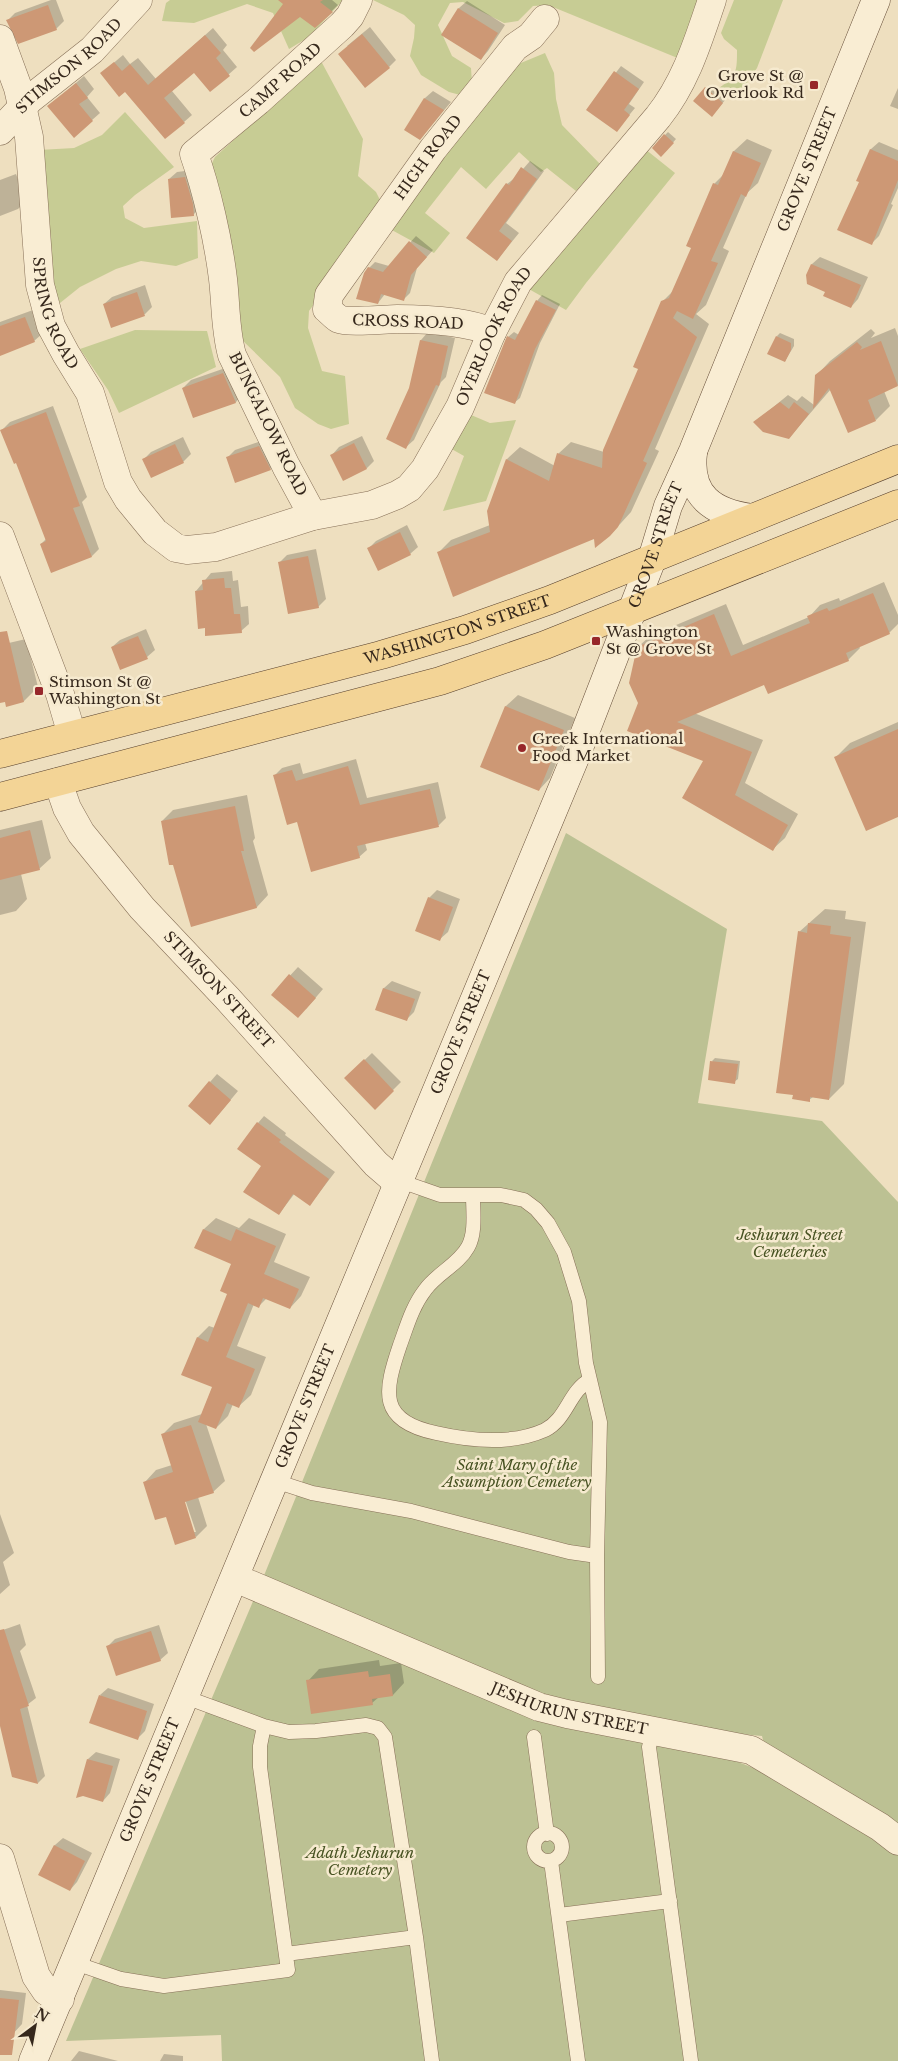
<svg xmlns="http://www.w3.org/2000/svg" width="898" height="2061" viewBox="0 0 898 2061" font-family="'Libre Baskerville',serif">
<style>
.green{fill:#c7cc94}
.cemetery{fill:#bcc193}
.shadow{fill:#0003;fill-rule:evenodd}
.building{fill:#cd9875}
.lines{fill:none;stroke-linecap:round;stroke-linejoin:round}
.service-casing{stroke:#877058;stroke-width:15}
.minor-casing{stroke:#877058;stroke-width:29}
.tertiary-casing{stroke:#877058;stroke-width:29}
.secondary-casing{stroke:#69513b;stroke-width:29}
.primary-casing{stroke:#553e2c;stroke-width:29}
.service{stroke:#f9edd3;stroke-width:14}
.minor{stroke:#f9edd3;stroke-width:28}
.tertiary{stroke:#f9edd3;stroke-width:28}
.secondary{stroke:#f9edd3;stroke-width:28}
.primary{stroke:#f3d496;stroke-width:28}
.poi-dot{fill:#97272a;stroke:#f6eacf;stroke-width:2}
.labels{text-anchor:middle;stroke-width:5;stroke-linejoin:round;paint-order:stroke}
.street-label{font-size:15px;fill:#36281c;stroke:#f6eacf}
.poi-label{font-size:15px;fill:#36281c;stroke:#f6eacf;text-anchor:start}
.park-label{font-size:15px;font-style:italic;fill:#485323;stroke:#f6eacf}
</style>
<rect width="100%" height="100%" fill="#eedfbf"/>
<path class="green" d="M170,0H343L309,37L289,49L273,13L247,4L194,23L162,21L166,3Z
M373,0H705L680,59L548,5L533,6L518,21L504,23L463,2L450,3L438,25L452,56L471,68L472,83L464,96L449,92L421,75L410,56L414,38L415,25L404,15Z
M734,0H783L757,68L736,99L719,88C737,76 737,71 737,50L724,39L721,33Z
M545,53L554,73L556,99L562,125L600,164L576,191L547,168L541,172L519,152L486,189L461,167L425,213L450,233L434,253L390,229L420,185L516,65Z
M321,61L363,139L358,176L376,192L384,208L309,311L308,328L322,371L345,376L349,424L331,429L318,424L295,408L280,377L241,339L211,165L215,157Z
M125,112L174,167L135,195L123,206L125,218L144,228L197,221L198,258L176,266L141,261L116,269L80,287L60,303L53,287L39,150L74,148L102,135Z
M645,149L675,173L586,283L566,310L527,288Z
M135,330L207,331L216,367L119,413L108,390L80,349Z
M464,412L490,423L516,420L486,501L443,511L464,456L448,447Z"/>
<path class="cemetery" d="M566,833L727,929L698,1103L822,1121L898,1202V2061H222L221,2035L66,2041L254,1599L545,1723L720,1755L772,1775L762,1736L688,1729L554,1702L263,1578Z"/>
<path class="shadow" d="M51,0H56L64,21L56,29L8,20L15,13Z
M288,0H332L338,5L315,27L300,15Z
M467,1L505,25L488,51L481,59L442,35L459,8Z
M370,27L396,60L389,67L347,46Z
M213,28L227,45L223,50L237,67L210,91L194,71L172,91L192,115L184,122L110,66L123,55L130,64L138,58L156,79Z
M621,66L644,82L629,104L635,108L617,130L588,109Z
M84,76L94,89L87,97L100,113L74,136L49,106Z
M709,85L726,99L715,112L706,88Z
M898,88V109L890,106Z
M433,91L451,102L420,139L406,130L425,98Z
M668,132L676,139L665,152V135Z
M747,139L772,150L758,183L747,193L723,248L729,251L706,305L696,314L709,324L655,449L659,451L631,512L611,534L595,537L438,553L451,540L490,525L488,511L507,459L520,447L555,466L558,454L571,442L604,452L640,369L662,302L674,290L693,247L688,245L714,184L725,173L734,151Z
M879,142L898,150V188L891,204L893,205L879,236L872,243L860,181L858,180L871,149Z
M530,161L544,171L506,223L519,233L497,260L468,238L507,184L516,177Z
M193,170L201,207L193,215L169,179L177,172Z
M16,174L26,201L18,209L0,216V180Z
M416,236L433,250L417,268L410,293L403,300L385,294L378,303L369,268L375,262L389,266Z
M820,257L868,277L858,299L851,307L826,291L807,276L812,264Z
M145,285L152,307L145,314L112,326L104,304L112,297Z
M542,295L560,304L540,343L520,398L514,403L508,337L514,332L519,335L537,301Z
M33,310L42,334L34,341L0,354V322Z
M895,328L898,336V385L884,391L890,406L876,420L831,389L789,438L755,422L788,395L797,401L802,396L814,405L816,376L830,361L871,329L875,333L871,338Z
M428,332L455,338L446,377L441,382L414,440L406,447L410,389L421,340Z
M780,333L794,339V346L785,361L777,336Z
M231,366L243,394L236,402L193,416L183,388L191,380Z
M53,406L87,497L82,502L99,549L92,556L41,544L46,539L17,462L2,430L10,422Z
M362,436L374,461L367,468L344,480L332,455L339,447Z
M183,437L191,454L183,462L144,459L151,452Z
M267,439L278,462L270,469L227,458L235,450Z
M407,525L418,547L410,554L369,548L376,541Z
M316,549L326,599L318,607L279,563L287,555Z
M232,571L233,581L238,580L241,607L248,606L249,624L241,631L196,591L211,573Z
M884,582L898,615V624L889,633L859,646L860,648L848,660L765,683L694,713L763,740L745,783L798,814L785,838L773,849L705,761L639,703L638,647L650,636L726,604L743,645L809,617L820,605L839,598L840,601Z
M146,629L155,650L147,657L112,647L120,640Z
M26,639L38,687L24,701L7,705L6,700L0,701V645Z
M518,695L575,718L550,778L539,790L482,766L506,706Z
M898,722V816L835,758L850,743Z
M356,759L367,798L438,782L446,818L439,825L365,843L367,850L359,857L298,821L274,776L282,768L300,763L303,774Z
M247,795L255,838L253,841L268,895L257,907L192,926L162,821L173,810Z
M42,820L51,858L39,869L21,874L27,899L16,911L0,915V830Z
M437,890L460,899L448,932L440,939L429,898Z
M825,909L846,911L845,919L866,922L844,1084L829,1099L813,1097L809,1100L794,1094L799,932Z
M298,967L323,989L306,1009L272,995Z
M392,981L421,992L414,1012L406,1020L377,1009L384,988Z
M372,1053L401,1082L375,1108L346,1078Z
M715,1058L740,1061L738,1079L734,1082L712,1061Z
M217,1074L238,1091L218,1115L210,1082Z
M264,1116L286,1133L285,1135L335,1172L316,1197L295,1193L279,1214L262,1165L258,1123Z
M216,1218L239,1228L249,1218L286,1234L274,1262L310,1277L301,1296L290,1308L267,1298L259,1306L254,1304L237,1346L266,1357L251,1395L239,1406L233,1404L228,1416L216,1428L206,1424L225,1481L213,1492L198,1497L207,1526L196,1537L167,1515L145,1482L156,1470L172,1465L162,1435L174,1423L202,1414L213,1386L183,1374L198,1337L209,1326L215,1328L229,1293L233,1263L196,1247L204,1229ZM184,1496L196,1532H193L182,1497Z
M0,1514L14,1553L3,1562L10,1585L0,1594Z
M20,1624L26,1645L20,1651L36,1698L27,1705L45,1776L38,1783L13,1776L0,1720V1631Z
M159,1625L168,1653L160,1660L108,1646L115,1639Z
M379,1660L380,1666L401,1663L404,1683L393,1695L379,1697L372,1703L308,1681L319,1669Z
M108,1688L154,1704L145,1731L138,1738L100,1695Z
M96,1752L120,1759L110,1793L103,1801L88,1759Z
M63,1838L92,1853L77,1882L70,1890L40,1875L55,1845Z
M0,1990L26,1993L22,2024L0,2048Z
M79,2051L118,2061H71Z
M164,2054L183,2056V2061H160Z"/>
<path class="building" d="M278,0H323L320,2L333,12L315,28L300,17L254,52L250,48L283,4Z
M48,5L57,30L18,44L6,20Z
M458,8L498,33L481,60L441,35Z
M362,34L390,68L365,88L338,54Z
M205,35L221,53L216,58L230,76L210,92L194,73L164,98L185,123L165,139L125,92L119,97L100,73L114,62L122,71L130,64L148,85Z
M614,71L639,89L624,110L630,115L617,132L586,110Z
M76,83L88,98L79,104L93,121L74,138L47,106Z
M705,87L723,103L712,117L693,101Z
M424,98L444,110L420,140L404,130Z
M664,134L674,143L661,157L652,148Z
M870,149L898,161V180L872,245L837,230L859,182L856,181Z
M733,151L761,163L746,197L741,194L711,261L718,263L693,319L677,311L673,318L697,337L643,461L647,463L618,527L610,536L595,548L594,539L453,597L437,552L490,532L487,511L506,459L549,481L557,453L602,468L603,450L638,369L633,367L661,301L669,298L691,248L686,246L713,183L718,185Z
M521,167L537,179L499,231L512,241L497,261L466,238L506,183L509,185Z
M185,177L193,204L194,216L171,218L168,179Z
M409,241L427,257L411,275L404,301L381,294L378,304L356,299L364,273L368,267L383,272Z
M811,264L861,285L851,308L823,296L825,292L807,284L806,275Z
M137,292L145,316L111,328L103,304Z
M536,300L556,310L535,349L515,404L484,393L507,336L515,340Z
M25,317L35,342L0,356V326Z
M776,336L791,343V350L785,362L767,354Z
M420,340L448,346L439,386L436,385L406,449L386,439L409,388Z
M881,341L898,386L868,400L876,421L848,433L829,388L813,409L815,375L857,342L862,347L860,350Z
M223,373L236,403L193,418L182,388Z
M780,402L789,409L794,402L809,414L789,439L763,432L753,422Z
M46,412L80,506L73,508L92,557L51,573L40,544L46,541L16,463L14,464L0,430Z
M354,443L367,469L343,481L330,455Z
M175,444L184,463L151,478L142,459Z
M259,446L271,470L235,483L226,457Z
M400,532L411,555L378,571L367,548Z
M308,556L319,608L288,614L278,562Z
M224,578L225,588H231L234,614H240L242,633L205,636V628L198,629L195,591L203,590L202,580Z
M873,593L890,634L846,653L849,661L768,694L764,685L677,722L752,752L735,795L788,825L773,851L682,798L703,761L627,731L638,703L629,683L637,647L714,614L731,656L810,623L807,616L827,608L829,611Z
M7,631L24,702L6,707L5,702L0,703V632Z
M138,636L148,659L120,670L111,647Z
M505,706L564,730L539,791L480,767Z
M898,729V817L866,831L834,757Z
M348,766L360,805L430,789L439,827L357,846L360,858L311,872L297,822L287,825L273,775L292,770L296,781Z
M235,806L244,851H241L257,908L191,927L173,865H169L161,821Z
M30,830L40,870L0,880V838Z
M428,897L453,907L440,941L415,931Z
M808,923L831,926L830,934L851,937L829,1100L810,1097V1102L792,1099L793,1095L776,1093L798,931L807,933Z
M289,974L316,998L298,1018L271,995Z
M383,988L415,999L407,1021L375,1010Z
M364,1059L394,1091L375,1110L344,1078Z
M710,1061L738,1064L735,1084L708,1080Z
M209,1081L231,1100L210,1125L188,1106Z
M257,1122L281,1140L279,1142L329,1179L310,1206L293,1194L279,1215L243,1192L261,1166L237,1149Z
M203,1229L231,1241L236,1229L276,1246L264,1274L299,1289L290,1309L263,1298L259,1308L248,1303L226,1357L255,1369L239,1408L227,1403L216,1429L198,1422L212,1387L181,1375L197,1337L208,1342L227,1294L220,1291L231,1264L194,1248Z
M191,1425L214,1493L185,1502L196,1538L175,1545L166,1517L155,1520L143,1482L173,1472L161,1434Z
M4,1629L29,1706L20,1709L38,1784L12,1777L0,1726V1630Z
M151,1631L161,1661L116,1676L106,1646Z
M368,1671L369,1677L390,1674L393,1696L372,1699L373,1705L311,1714L306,1680Z
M99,1695L147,1711L138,1740L89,1723Z
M87,1759L113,1766L103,1802L83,1796L76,1798Z
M54,1845L85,1861L70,1891L38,1875Z
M0,1998L19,2000L12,2055H0Z"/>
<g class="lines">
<defs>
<path id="service" d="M400,1181L440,1195H501L524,1200L536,1209L548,1223L564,1252L579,1301L586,1363L600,1422L597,1556L598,1677
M473,1195C473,1211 476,1233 468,1247C458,1265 437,1273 425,1290C412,1307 407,1326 400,1345C384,1392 378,1421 436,1433C471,1441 512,1445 545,1430C567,1419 569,1391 590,1380
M275,1481L312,1493L411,1511L569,1552L597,1556
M264,1726L289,1732L316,1731L366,1725L378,1728L385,1737L416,1937L432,2061
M653,1731L649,1747L691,2061
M534,1737L547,1834
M534 1847a14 14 0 1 1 28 0a14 14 0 1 1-28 0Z
M551,1861L578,2061
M559,1915L670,1901
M286,1954L416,1937
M75,1963L121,1979L164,1986L288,1970L260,1767V1746L264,1726L185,1697"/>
<g id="minor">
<path id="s1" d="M0,39L18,88L29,137L40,285L51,326L66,354L90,393L118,482L128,499L155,532L176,548L187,550L216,547L313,516L372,505L397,495L409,488L425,469L460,407L492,332L518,282L658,117C686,82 698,41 712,0"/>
<path id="s2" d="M0,131L30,99L92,50L138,0"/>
<path id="s3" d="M492,332C466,321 425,319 397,319C386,319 348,323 339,319C335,317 331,312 327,309L329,295L433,149L515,47L531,36L545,19"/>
<path id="s4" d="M313,516L286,466L232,355C225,330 226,305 223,279C218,239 207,191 194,154L258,101L342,25L350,16L358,0"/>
<path id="s5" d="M58,782L67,808L81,833L142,908L227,998L376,1164L391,1177L400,1181"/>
<path id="s6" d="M235,1578L539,1707L567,1714L751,1750L880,1827L898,1841"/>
<path d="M0,1858L36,1976L46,1991L60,1999"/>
</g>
<path id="tertiary" d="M0,536L60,694L72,735"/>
<g id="secondary">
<path d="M693,453C688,496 713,513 752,518"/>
<path id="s7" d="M33,2061L577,753L652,559L668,506L693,451L876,0"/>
</g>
<g id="primary">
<path id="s8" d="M0,754L381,655L465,630L550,600L898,459"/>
<path d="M0,797L440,681L545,645L898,504"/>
</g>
</defs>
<use href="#service" class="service-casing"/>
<use href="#minor" class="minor-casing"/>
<use href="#tertiary" class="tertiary-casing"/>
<use href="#secondary" class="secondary-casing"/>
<use href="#primary" class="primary-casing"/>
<use href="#service" class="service"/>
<use href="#minor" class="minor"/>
<use href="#tertiary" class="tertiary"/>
<use href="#secondary" class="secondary"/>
<use href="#primary" class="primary"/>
</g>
<g class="poi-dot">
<rect x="809" y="80" width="10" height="10" rx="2.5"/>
<rect x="591" y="636" width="10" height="10" rx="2.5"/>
<rect x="34" y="686" width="10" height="10" rx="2.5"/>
<circle cx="522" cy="748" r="5"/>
</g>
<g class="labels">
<g class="street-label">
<text dy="5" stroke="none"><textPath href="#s2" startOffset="95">STIMSON ROAD</textPath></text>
<text dy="5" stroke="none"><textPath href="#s4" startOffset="499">CAMP ROAD</textPath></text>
<text dy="5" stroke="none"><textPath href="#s3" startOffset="354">HIGH ROAD</textPath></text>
<text dy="5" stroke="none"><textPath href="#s7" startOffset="2044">GROVE STREET</textPath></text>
<text dy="5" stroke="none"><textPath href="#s1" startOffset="282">SPRING ROAD</textPath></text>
<text transform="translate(408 322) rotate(2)" y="5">CROSS ROAD</text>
<text dy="5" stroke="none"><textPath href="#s1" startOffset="970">OVERLOOK ROAD</textPath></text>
<text transform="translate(268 424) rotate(64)" y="5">BUNGALOW ROAD</text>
<text dy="5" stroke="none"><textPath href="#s7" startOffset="1639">GROVE STREET</textPath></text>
<text dy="5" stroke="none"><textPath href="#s8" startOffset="474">WASHINGTON STREET</textPath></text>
<text dy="5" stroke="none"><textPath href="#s5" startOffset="265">STIMSON STREET</textPath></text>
<text dy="5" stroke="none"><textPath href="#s7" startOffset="1114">GROVE STREET</textPath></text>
<text dy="5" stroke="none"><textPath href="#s7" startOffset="709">GROVE STREET</textPath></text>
<text dy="5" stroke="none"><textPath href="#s6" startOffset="360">JESHURUN STREET</textPath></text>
<text dy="5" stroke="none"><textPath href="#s7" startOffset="304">GROVE STREET</textPath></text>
</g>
<g class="poi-label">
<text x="804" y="81" text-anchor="end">Grove St @<tspan x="804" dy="17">Overlook Rd</tspan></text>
<text x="606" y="637">Washington<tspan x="606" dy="17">St @ Grove St</tspan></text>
<text x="49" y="687">Stimson St @<tspan x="49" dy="17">Washington St</tspan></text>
<text x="532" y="744">Greek International<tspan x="532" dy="17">Food Market</tspan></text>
</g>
<g class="park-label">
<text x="790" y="1240">Jeshurun Street<tspan x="790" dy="17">Cemeteries</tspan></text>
<text x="517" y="1470">Saint Mary of the<tspan x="517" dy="17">Assumption Cemetery</tspan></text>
<text x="360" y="1858">Adath Jeshurun<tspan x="360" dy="17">Cemetery</tspan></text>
</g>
</g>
<g transform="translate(35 2026) rotate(32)" stroke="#f6eacf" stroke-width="4" paint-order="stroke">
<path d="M0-4L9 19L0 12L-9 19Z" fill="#36281c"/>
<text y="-8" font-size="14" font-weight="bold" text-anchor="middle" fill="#36281c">N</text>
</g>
</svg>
